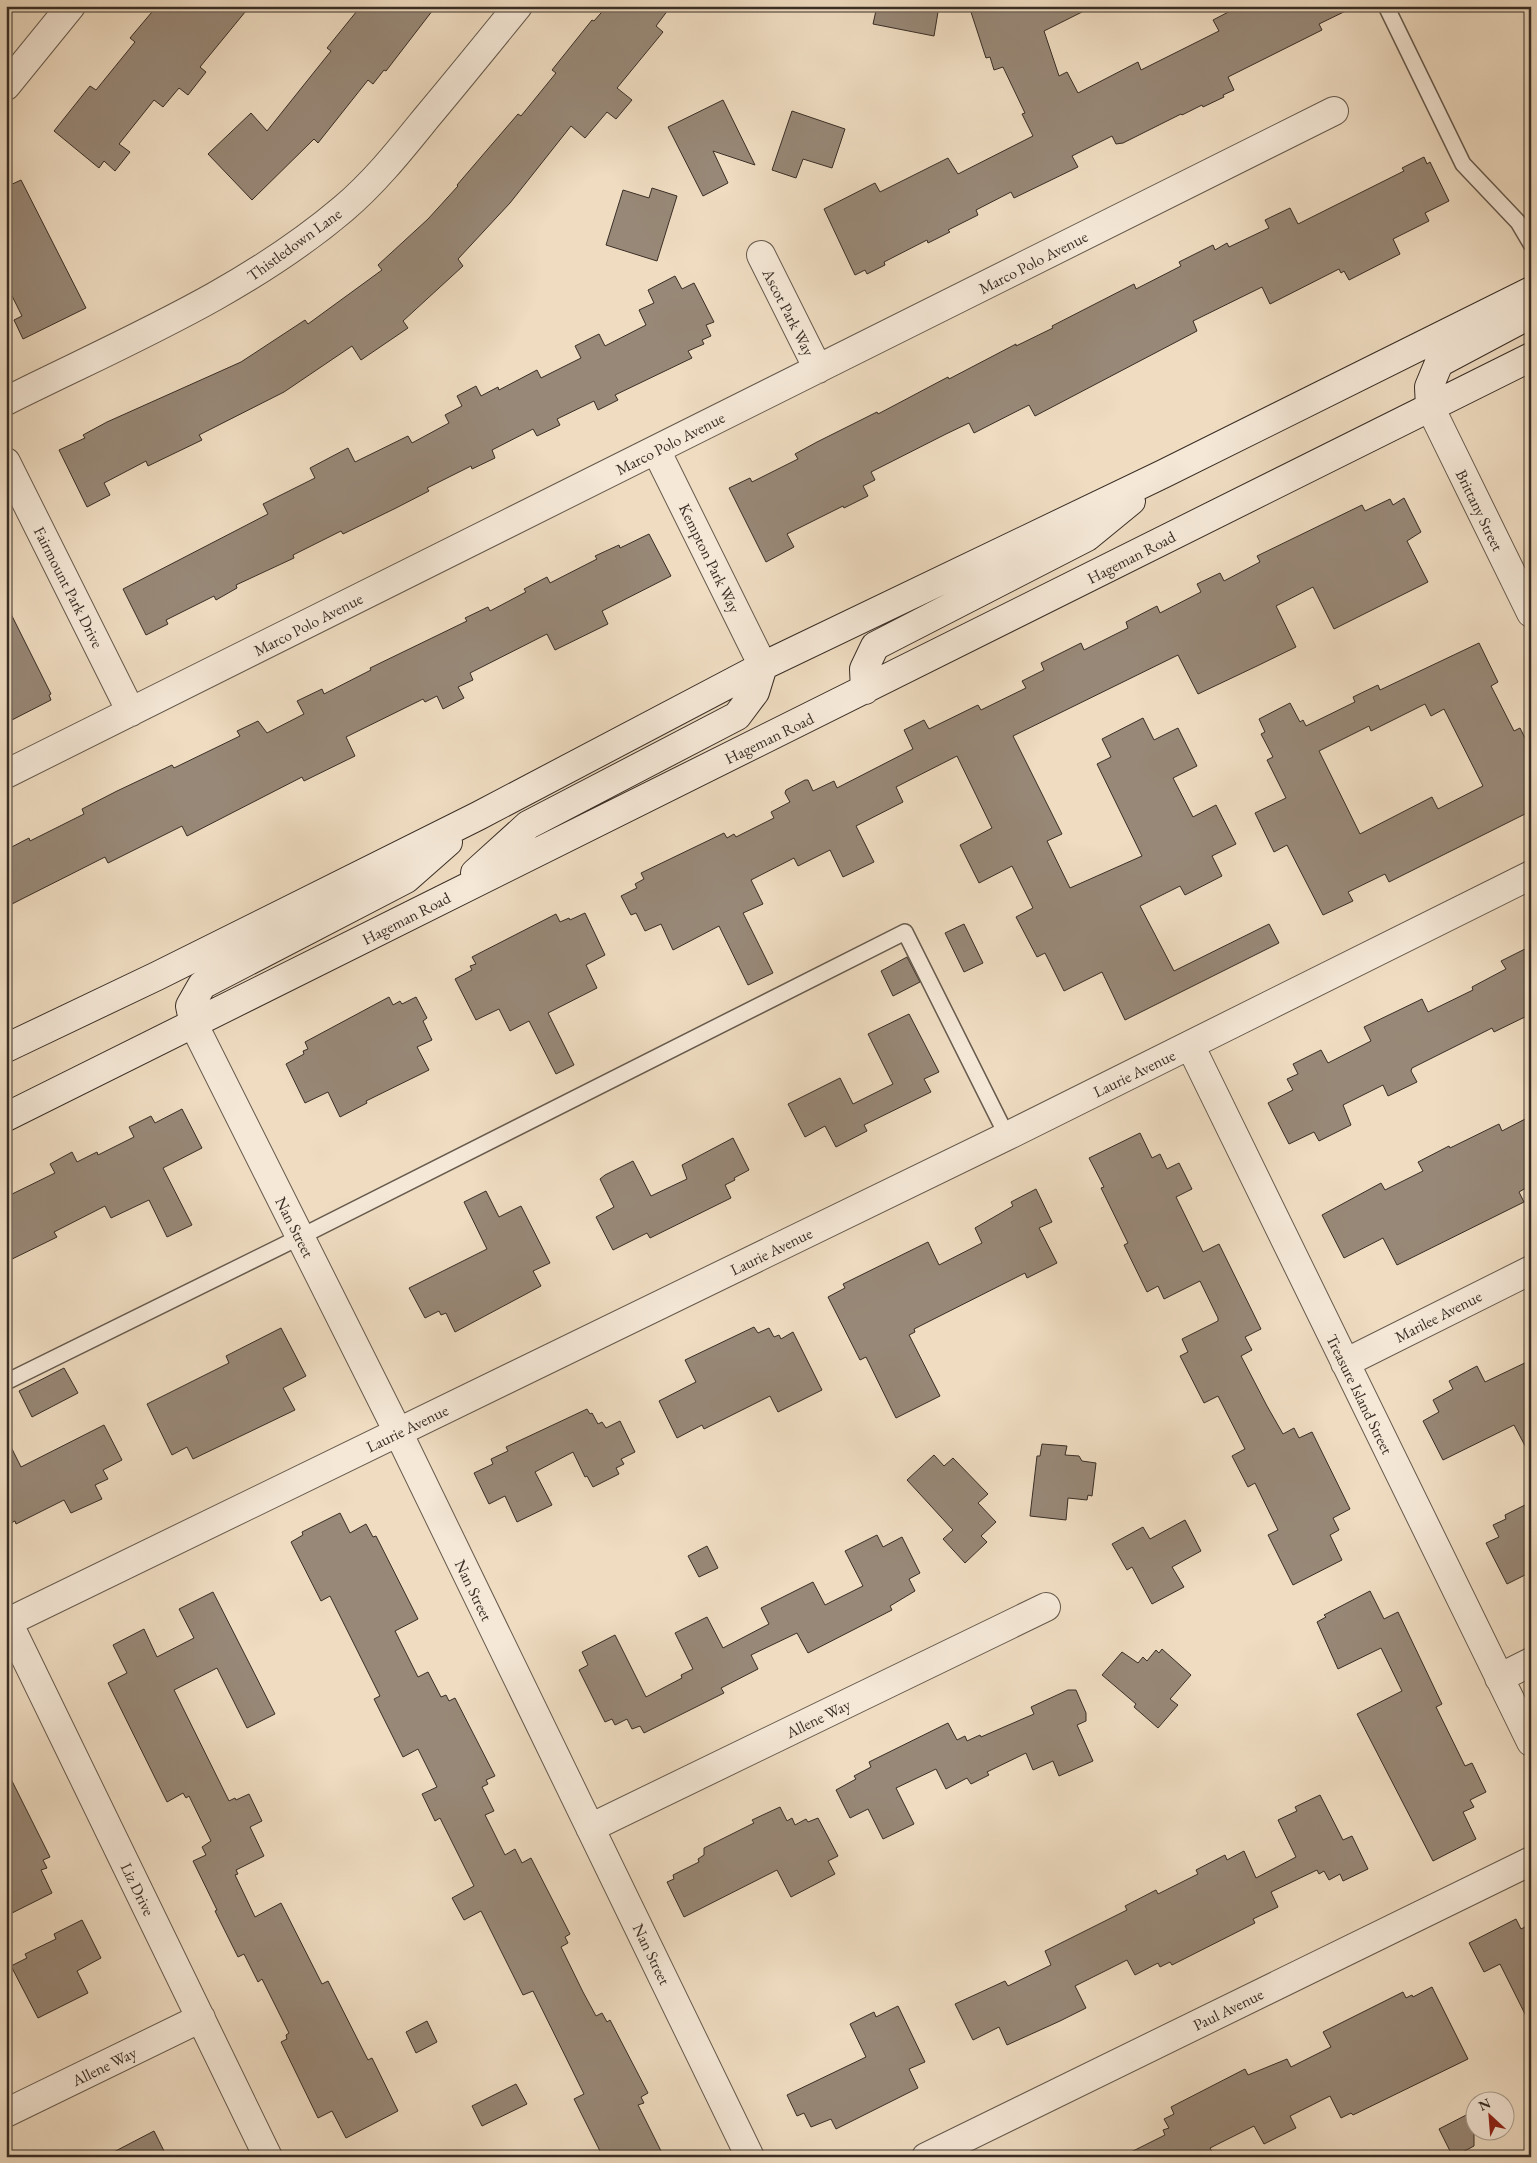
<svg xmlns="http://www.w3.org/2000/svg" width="1537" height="2163" viewBox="0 0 1537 2163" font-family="'EB Garamond',serif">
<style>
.building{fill:#988877;stroke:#392e26;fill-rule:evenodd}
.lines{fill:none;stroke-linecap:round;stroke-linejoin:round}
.lane-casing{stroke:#665a4d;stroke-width:18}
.street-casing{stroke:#665a4d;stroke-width:30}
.secondary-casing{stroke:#392e26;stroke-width:30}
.lane{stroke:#f5e8d7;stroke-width:15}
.street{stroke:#f5e8d7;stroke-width:28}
.secondary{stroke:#f5e8d7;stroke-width:28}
.labels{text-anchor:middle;stroke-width:4;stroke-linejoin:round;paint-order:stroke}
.street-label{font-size:16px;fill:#392e26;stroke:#f5e8d7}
</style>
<rect width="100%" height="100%" fill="#efdcc1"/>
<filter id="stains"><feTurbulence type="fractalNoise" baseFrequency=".004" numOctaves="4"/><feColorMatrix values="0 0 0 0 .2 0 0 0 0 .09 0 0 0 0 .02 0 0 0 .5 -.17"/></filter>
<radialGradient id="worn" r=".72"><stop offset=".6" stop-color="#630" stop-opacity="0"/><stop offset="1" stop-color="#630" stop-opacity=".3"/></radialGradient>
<path class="building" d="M157,6H250L200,67L206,72L188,95L179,88L163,107L154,100L119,144L130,152L115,171L104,161L99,168L54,131L90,86L96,90L135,42L130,38Z
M361,6H436L386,71L384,70L373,84L368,80L318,143L314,139L252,200L208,154L251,113L267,131L331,51L327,48Z
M607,6H671L656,26L663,32L617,88L632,100L616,119L607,112L585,138L571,126L510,203L458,259L463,266L403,321L408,328L361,360L352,346L284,392L199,435L202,440L148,466L146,461L104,483L110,495L87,507L59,450L85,438L83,435L107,422L241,362L305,320L308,324L382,270L378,265L428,219L458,186L457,185L518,114L521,116L556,73L552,70L592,20L594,21Z
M877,6H939L934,36L873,24Z
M969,6H1094L1044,31L1059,76L1067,72L1078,93L1138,62L1141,70L1219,31L1213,20L1240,6H1356L1319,24L1322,30L1228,77L1234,90L1223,95L1224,97L1203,107L1202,105L1182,115L1181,114L1123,143L1116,144L1112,136L1072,156L1078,167L1014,198L1011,192L976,210L978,215L948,230L950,232L928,243L927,240L884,262L885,265L867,274L865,270L855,275L824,209L875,183L880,192L948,158L958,174L1033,136L1022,114L1025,113L1003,67L994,70L990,57L986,58Z
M723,100L755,165L713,151L728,183L703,196L668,127Z
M792,111L845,129L832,168L803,159L796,178L772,170Z
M1424,157L1427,164L1430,162L1449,201L1425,213L1429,221L1393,239L1400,254L1349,280L1344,271L1341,273L1339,269L1270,304L1262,287L1193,321L1197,331L1035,416L1029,405L974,433L969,423L946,434L871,472L875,480L863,486L868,496L844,508L843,506L787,534L794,547L766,562L729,488L750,478L752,482L798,459L795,454L817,442L877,412L878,414L948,377L949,379L1016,344V346L1053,328L1052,326L1134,284L1136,289L1181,266L1179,262L1213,245L1215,250L1227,243L1229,247L1269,228L1265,220L1290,208L1298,224L1404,171L1402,168Z
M21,180L86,308L23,339L14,320L22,316L6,284V187Z
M652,188L677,196L657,261L606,245L623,190L649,198Z
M675,276L682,289L694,283L714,322L706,325L711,336L702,340L704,344L688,351L692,358L615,395L618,400L598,410L594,401L557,419L560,425L537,436L533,429L492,450L495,458L472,469L471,466L427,488L429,491L396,508L343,534L341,531L293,555L294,558L236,585L237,588L216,600L214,596L166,620L168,624L146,635L123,589L268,514L263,504L315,478L310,468L348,448L355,462L408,436L412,443L449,423L445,415L462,406L457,396L476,386L481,396L498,387L499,390L537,370L541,378L581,358L575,346L599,334L605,346L646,325L639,310L654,303L648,290Z
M1404,498L1421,532L1407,541L1428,582L1334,629L1313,587L1276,606L1296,647L1257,666L1198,694L1178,655L1013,736L1062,834L1047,841L1070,888L1142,856L1097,764L1111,757L1102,739L1143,718L1154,740L1178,728L1197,766L1173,778L1193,817L1216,805L1236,844L1212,856L1222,876L1185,895L1180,886L1140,906L1174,971L1269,924L1279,943L1125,1020L1102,972L1064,991L1045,953L1037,957L1016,917L1033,908L1012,866L979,883L960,845L992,828L957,756L896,787L903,802L856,826L874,862L843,877L830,850L798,866L794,858L751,880L763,904L743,913L773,973L748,985L719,926L673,950L661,924L645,931L636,913L631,915L621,896L637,888L635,884L644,879L641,873L724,833L727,838L734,834L736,837L774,818L771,812L790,802L785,793L786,790L805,780H808L813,791L834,781L837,788L913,749L904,730L924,720L929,729L978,705L981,710L1026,688L1022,681L1044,670L1041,663L1081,643L1084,650L1128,628L1126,622L1157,606L1160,613L1201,592L1197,584L1220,573L1224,581L1260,562L1257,556L1362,505L1365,511L1390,499L1393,505Z
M649,534L671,576L602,611L608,624L555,650L547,634L470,673L473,680L458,687L464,698L443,709L437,696L425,702L423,699L346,737L355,756L304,781L302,777L187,836L182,826L108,863L105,857L6,907V850L29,838L30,841L84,814L82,809L117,791L172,765L174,768L240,736L237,731L258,721L267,733L304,714L297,701L322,689L324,694L371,670L370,668L467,621L465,618L488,607L490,611L526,592L524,589L547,577L550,583L597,559L595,556L619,545L620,548Z
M6,604L51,694L49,695L51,700L6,723Z
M1479,643L1498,682L1491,686L1514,731L1520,728L1531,750V811L1389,882L1385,874L1348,892L1353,901L1323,915L1287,845L1274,852L1255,813L1286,798L1267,760L1273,757L1261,734L1265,732L1259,719L1290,703L1300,722L1303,720L1306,726L1355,702L1353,697L1378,685L1380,690ZM1425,704L1431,716L1444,709L1483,786L1438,809L1432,797L1360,834L1319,751L1369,726L1371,731Z
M585,913L605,955L586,965L597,988L548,1013L574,1065L556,1074L529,1021L510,1031L499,1009L476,1020L455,979L472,970L470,966L476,964L472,957L556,914L560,922L569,918L570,920Z
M964,924L983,963L964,972L945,933Z
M1531,946V1014L1494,1032L1492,1028L1412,1068L1411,1071L1417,1082L1388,1096L1383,1085L1343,1105L1351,1125L1319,1141L1314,1132L1289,1144L1268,1103L1293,1090L1287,1079L1298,1074L1293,1064L1321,1050L1328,1063L1371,1041L1364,1027L1422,999L1428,1012L1473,990L1472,987L1506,969L1501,961Z
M907,957L920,982L893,996L881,971Z
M389,997L393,1005L400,1001L402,1004L416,997L427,1018L423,1021L432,1040L417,1047L429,1070L366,1101L367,1103L340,1117L328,1092L305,1103L286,1064L304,1054L303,1051L308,1049L305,1042Z
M909,1014L939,1072L924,1079L931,1092L864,1125L867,1131L836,1147L825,1126L805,1137L788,1104L840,1078L853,1104L893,1084L868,1034Z
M182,1109L202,1148L163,1168L192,1225L167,1237L149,1200L111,1218L105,1206L54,1232L57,1237L6,1262V1197L55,1173L50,1164L72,1152L77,1162L97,1152L98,1155L134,1137L129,1127L151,1116L155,1123Z
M1531,1116V1185L1519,1192L1524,1202L1397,1265L1383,1238L1344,1258L1322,1215L1381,1183L1385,1190L1423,1171L1418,1162L1449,1146L1450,1148L1499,1124L1502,1131Z
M1140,1133L1152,1158L1160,1154L1167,1169L1179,1163L1192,1189L1176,1197L1203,1252L1219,1244L1261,1329L1245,1337L1252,1350L1241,1356L1267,1406L1283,1434L1294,1428L1299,1438L1312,1432L1350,1509L1333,1518L1339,1530L1330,1535L1342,1560L1293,1585L1268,1535L1278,1530L1255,1483L1248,1487L1232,1456L1245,1449L1218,1396L1204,1403L1180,1356L1188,1352L1182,1339L1218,1321V1318L1200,1281L1164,1299L1158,1286L1147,1292L1124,1245L1128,1243L1101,1188L1104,1187L1089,1158Z
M733,1138L749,1170L734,1178L735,1180L725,1185L731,1198L650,1238L647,1233L613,1250L596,1217L614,1207L600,1179L605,1175L633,1161L651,1196L687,1179L682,1165Z
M1036,1189L1052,1222L1039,1228L1057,1263L1027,1278L1025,1273L914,1329L915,1332L909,1335L940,1396L896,1418L866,1357L860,1360L828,1297L845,1288L843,1284L928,1242L939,1265L982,1243L975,1228L1013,1206L1011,1202Z
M486,1191L499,1217L521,1206L550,1263L533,1271L541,1286L455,1332L446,1313L441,1315L439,1311L425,1318L409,1288L487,1249L464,1202Z
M754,1327L758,1333L769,1328L774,1337L779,1335L781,1339L793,1332L822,1390L778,1412L770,1396L704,1429L702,1425L677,1438L659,1401L696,1382L685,1360Z
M281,1328L306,1376L283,1388L295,1410L193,1459L187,1447L172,1455L147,1404L229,1363L226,1356Z
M1531,1360V1457L1514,1425L1443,1460L1423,1421L1439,1412L1433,1400L1453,1389L1449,1381L1477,1366L1485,1382Z
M64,1368L78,1393L32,1417L19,1391Z
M587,1409L590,1414L592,1413L598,1424L602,1422L606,1428L620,1421L635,1452L621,1459L624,1464L616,1468L619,1474L593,1487L587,1476L585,1477L573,1452L535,1472L552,1505L517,1522L505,1496L489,1504L474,1473L493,1464L491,1459L508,1451L506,1447Z
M104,1425L122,1460L103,1470L108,1479L95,1485L102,1499L71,1513L64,1500L16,1524L15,1521L6,1525V1437L21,1467Z
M1042,1444L1067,1446L1065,1455L1079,1456L1082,1461L1096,1463L1092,1496L1088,1495L1087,1500L1068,1498L1066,1520L1030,1516L1037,1456H1040Z
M934,1455L944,1466L953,1458L988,1494L978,1503L996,1522L981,1536L987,1542L965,1563L943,1539L953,1530L907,1480Z
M1531,1502V1572L1507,1584L1486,1543L1499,1537L1493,1525L1506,1519L1505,1515Z
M340,1513L350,1533L366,1524L373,1537L376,1536L418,1619L395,1631L418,1677L428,1672L441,1697L446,1695L449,1701L455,1698L495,1776L486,1780L488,1784L482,1787L494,1811L485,1815L505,1855L515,1849L522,1863L531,1858L570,1934L565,1937L568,1943L561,1947L583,1992L596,2016L602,2013L607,2022L610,2020L648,2093L641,2097L644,2103L638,2105L664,2157H603L574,2099L584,2094L533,1991L523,1995L481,1911L464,1920L452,1898L474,1886L440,1818L435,1821L422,1794L437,1787L418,1749L403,1757L374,1699L380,1696L330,1596L321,1601L291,1542L303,1535L302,1532Z
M1185,1520L1201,1551L1172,1567L1184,1587L1152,1604L1132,1567L1127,1570L1112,1544L1143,1527L1150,1539Z
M877,1535L883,1547L902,1537L920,1573L909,1579L915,1591L890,1606L892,1610L808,1653L797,1633L751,1655L758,1669L721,1688L724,1693L644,1733L640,1726L632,1729L627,1719L615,1725L612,1719L605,1722L579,1670L588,1665L582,1652L615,1635L646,1697L682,1678L681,1675L693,1669L675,1633L707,1617L723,1648L769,1624L761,1608L813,1582L825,1605L863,1586L845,1551Z
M707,1546L718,1568L699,1577L688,1556Z
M1370,1591L1384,1619L1398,1612L1442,1704L1436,1707L1465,1766L1472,1763L1486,1792L1470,1800L1474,1807L1463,1812L1476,1839L1433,1861L1357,1714L1402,1691L1381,1648L1338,1669L1317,1622L1326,1617L1324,1615Z
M213,1592L275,1714L247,1728L217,1668L174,1690L229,1801L235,1798L236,1800L249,1794L262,1821L250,1827L264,1856L236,1870L238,1874L235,1875L255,1917L281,1903L322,1984L328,1981L368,2060L372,2058L398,2111L346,2138L332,2111L318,2118L281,2042L287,2039L286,2035L289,2033L262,1979L258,1982L244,1954L238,1957L215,1911L217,1910L193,1861L206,1855L202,1847L211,1841L189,1796L186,1798L183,1793L167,1802L108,1683L127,1673L113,1645L144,1629L157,1657L194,1638L179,1609Z
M1162,1649L1191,1675L1170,1699L1178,1705L1158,1728L1134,1707L1136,1704L1102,1675L1122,1652L1138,1663L1143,1657L1147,1661L1156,1650L1159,1653Z
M1068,1690H1076L1086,1713V1721L1077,1725L1093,1761L1059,1776L1053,1761L1033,1770L1026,1753L987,1772L989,1775L971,1784L967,1778L946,1789L936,1769L896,1788L914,1824L883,1839L868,1809L850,1818L836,1790L856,1779L854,1776L871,1767L869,1762L948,1723L957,1740L965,1736L967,1741L980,1735L981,1737L1034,1714L1031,1707Z
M6,1769L50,1857L43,1860L47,1868L41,1870L52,1893L6,1916Z
M1320,1795L1343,1840L1352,1836L1368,1869L1343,1881L1340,1874L1329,1880L1324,1871L1319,1874L1317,1870L1271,1892L1278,1907L1253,1919L1255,1923L1172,1965L1170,1962L1160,1967L1158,1963L1135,1975L1127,1960L1075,1986L1086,2008L1060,2021L1007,2045L999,2027L973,2040L955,2004L1005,1981L1008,1986L1051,1965L1045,1951L1127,1910L1125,1906L1156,1890L1158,1894L1198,1874L1196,1870L1225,1855L1227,1860L1244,1851L1256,1878L1296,1857L1278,1820L1297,1811L1295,1807Z
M780,1807L787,1821L792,1818L795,1825L806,1819L808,1822L818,1818L838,1856L828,1861L835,1874L791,1897L777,1870L684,1917L667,1882L674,1879L673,1875L699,1862L698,1859L704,1855V1848L754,1823L752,1820Z
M1516,1919L1521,1929L1531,1924V2026L1500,1964L1484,1972L1469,1943Z
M82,1920L101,1958L77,1971L88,1993L38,2018L11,1966L27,1958L25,1954L56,1939L54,1934Z
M1432,1987L1468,2059L1353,2115L1351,2113L1341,2118L1330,2096L1290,2116L1296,2128L1264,2144L1254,2126L1210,2148L1215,2157H1121L1165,2135L1163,2130L1169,2128L1164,2119L1174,2114L1171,2107L1245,2069L1248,2075L1287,2059L1291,2067L1331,2047L1323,2032L1403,1992L1406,1998L1412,1995L1413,1997Z
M898,2006L925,2062L909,2069L918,2088L836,2129L831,2119L811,2127L804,2113L797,2116L787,2095L866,2057L850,2024L874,2012L876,2017Z
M427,2021L437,2042L416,2053L406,2032Z
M516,2084L527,2104L482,2126L472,2106Z
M1474,2111V2146L1453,2157L1439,2129Z
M154,2131L167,2157H104Z"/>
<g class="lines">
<defs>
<path id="lane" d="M1386,6L1463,164L1518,222L1531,244
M6,1382L300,1237L905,932L1007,1136"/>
<path id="street" d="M6,86L71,6
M761,255L818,369
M6,401C122,343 244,293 343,209C375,182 401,149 427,117C458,80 488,43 518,6
M1430,407L1531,613
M656,450L763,666
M6,462L131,712
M6,774L1334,111
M194,1025L398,1432L750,2157
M1190,1045L1531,1742
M1345,1363L1531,1270
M1499,1678L1531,1662
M590,1828L1046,1607
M6,2113L201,2018
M268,2157L8,1622L1007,1136L1531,875
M926,2157L1531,1861"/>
<path id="secondary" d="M1430,407L1429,387L1439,363L1531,314
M865,690L864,669L875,646L1087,537L1131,501
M475,873L528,825L737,716L755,692L763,666
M194,1025L190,1006L202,985L406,879L448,842
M6,1048L157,976L478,816L763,666L1163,474L1531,291
M6,1117L1531,357"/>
</defs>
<use href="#lane" class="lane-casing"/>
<use href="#street" class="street-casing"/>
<use href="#secondary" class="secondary-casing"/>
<use href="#lane" class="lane"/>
<use href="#street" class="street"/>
<use href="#secondary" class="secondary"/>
</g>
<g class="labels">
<g class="street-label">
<text transform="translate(294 244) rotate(-36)" y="6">Thistledown Lane</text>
<text transform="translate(1033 262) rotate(-27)" y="6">Marco Polo Avenue</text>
<text transform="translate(789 312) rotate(63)" y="6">Ascot Park Way</text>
<text transform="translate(670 443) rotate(-27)" y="6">Marco Polo Avenue</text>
<text transform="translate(1480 510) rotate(64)" y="6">Brittany Street</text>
<text transform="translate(1131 557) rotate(-27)" y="6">Hageman Road</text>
<text transform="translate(710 558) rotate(64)" y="6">Kempton Park Way</text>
<text transform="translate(69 587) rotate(63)" y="6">Fairmount Park Drive</text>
<text transform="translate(308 624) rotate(-27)" y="6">Marco Polo Avenue</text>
<text transform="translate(769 738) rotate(-26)" y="6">Hageman Road</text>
<text transform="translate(406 918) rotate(-27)" y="6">Hageman Road</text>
<text transform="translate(1134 1073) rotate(-26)" y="6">Laurie Avenue</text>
<text transform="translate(295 1227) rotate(63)" y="6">Nan Street</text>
<text transform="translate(771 1251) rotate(-26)" y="6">Laurie Avenue</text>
<text transform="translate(1438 1316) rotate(-27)" y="6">Marilee Avenue</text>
<text transform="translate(1360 1394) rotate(64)" y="6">Treasure Island Street</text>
<text transform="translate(407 1428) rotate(-26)" y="6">Laurie Avenue</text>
<text transform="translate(474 1590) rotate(64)" y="6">Nan Street</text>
<text transform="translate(818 1718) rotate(-26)" y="6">Allene Way</text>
<text transform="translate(138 1889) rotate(64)" y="6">Liz Drive</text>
<text transform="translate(652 1954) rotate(64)" y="6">Nan Street</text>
<text transform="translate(1228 2009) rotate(-26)" y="6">Paul Avenue</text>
<text transform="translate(104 2066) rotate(-26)" y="6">Allene Way</text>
</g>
</g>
<rect width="1537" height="2163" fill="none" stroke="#efdcc1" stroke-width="25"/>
<rect x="8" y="8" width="1522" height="2148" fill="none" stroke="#392e26" stroke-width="2.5"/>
<rect x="12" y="12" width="1512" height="2138" fill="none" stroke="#392e26"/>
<g transform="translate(1490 2116) rotate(334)"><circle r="24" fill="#f5e8d7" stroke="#aa9e90"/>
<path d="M0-4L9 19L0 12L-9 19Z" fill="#8f2418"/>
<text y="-8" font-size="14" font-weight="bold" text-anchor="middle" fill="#392e26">N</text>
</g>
<rect width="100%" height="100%" filter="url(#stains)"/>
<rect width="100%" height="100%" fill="url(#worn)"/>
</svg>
